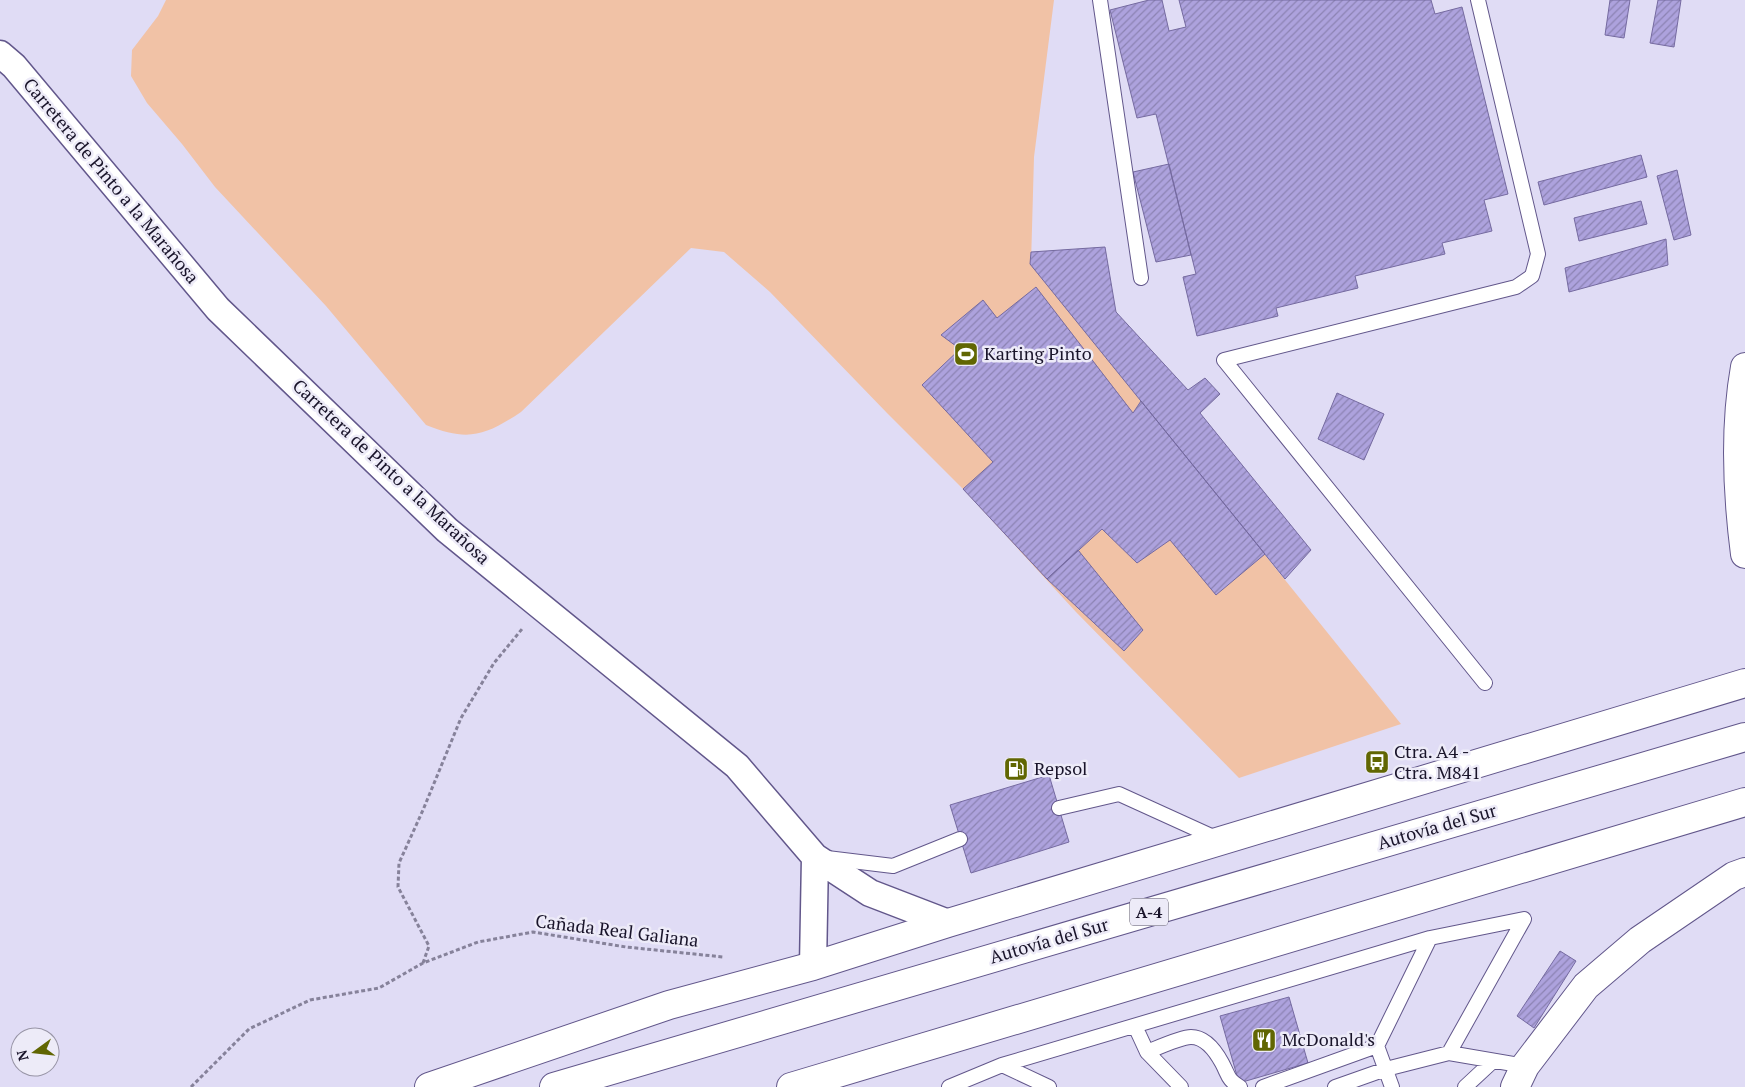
<svg xmlns="http://www.w3.org/2000/svg" width="1745" height="1087" viewBox="0 0 1745 1087" font-family="'PT Serif',serif">
<style>
.pitch{fill:#f1c2a6}
.building{fill:url(#building-hatch);stroke:#756aa0}
.lines{fill:none;stroke-linecap:round;stroke-linejoin:round}
.lane-casing{stroke:#62578b;stroke-width:16}
.street-casing{stroke:#62578b;stroke-width:29}
.secondary-casing{stroke:#62578b;stroke-width:30}
.highway-casing{stroke:#62578b;stroke-width:30}
.path{stroke:#86829a;stroke-width:3;stroke-dasharray:4 2.5;stroke-linecap:butt}
.lane{stroke:#fff;stroke-width:14}
.street{stroke:#fff;stroke-width:26}
.secondary{stroke:#fff;stroke-width:28}
.highway{stroke:#fff;stroke-width:28}
.labels{text-anchor:middle;stroke-width:5;stroke-linejoin:round;paint-order:stroke}
.shield{fill:#edebf8;stroke:#595468;stroke-width:1}
.shield-label{font-size:16px;font-weight:bold;fill:#19142a}
.street-label{font-size:18px;fill:#19142a;stroke:#edebf8}
.poi-label{font-size:18px;fill:#19142a;stroke:#edebf8;text-anchor:start}
</style>
<defs>
<pattern id="building-hatch" width="6" height="6" patternUnits="userSpaceOnUse" patternTransform="scale(1.25)"><rect width="6" height="6" fill="#ada2dd"/><path d="M-1 1l2-2M0 6l6-6M5 7l2-2" fill="none" stroke="#8c83b3"/></pattern>
</defs>
<rect width="100%" height="100%" fill="#e0dcf5"/>
<path class="pitch" d="M166,0H1054L1034,157L1031,264L1401,724L1239,778L1076,612L963,489L887,413L770,292L724,252L691,248L521,412C485,436 468,442 426,425L326,306L215,187L182,144L147,103L131,76L132,50L158,16Z"/>
<path class="building" d="M1149,0H1162L1169,31L1186,27L1179,0H1431L1435,14L1462,7L1508,194L1484,200L1492,231L1442,243L1445,254L1355,276L1358,288L1276,308L1278,316L1197,336L1183,277L1196,274L1156,114L1137,118L1110,10Z
M1610,0H1630L1624,38L1605,35Z
M1658,0H1681L1674,47L1650,43Z
M1641,155L1647,177L1544,205L1538,182Z
M1169,164L1191,255L1156,262L1133,172Z
M1677,170L1691,235L1674,240L1657,176Z
M1641,201L1647,224L1579,241L1574,218Z
M1666,239L1668,265L1569,292L1565,268Z
M1105,247L1116,312L1188,390L1205,378L1220,394L1200,413L1311,550L1285,579L1030,264L1031,252Z
M1036,287L1133,413L1141,401L1265,554L1216,595L1170,540L1137,563L1102,529L1047,579L963,489L993,462L922,385L960,349L941,335L983,300L997,318Z
M1337,393L1384,414L1364,460L1318,439Z
M1078,550L1143,630L1124,651L1047,579Z
M1049,775L1069,842L971,873L950,805Z
M1560,951L1576,961L1534,1028L1517,1016Z
M1289,997L1308,1063L1239,1083L1220,1016Z"/>
<g class="lines">
<defs>
<path id="lane" d="M1100,0L1141,278
M1478,0L1538,254L1532,276L1516,287L1224,360L1485,683
M1059,808L1119,794L1218,839
M827,858L893,866L960,839
M1135,1026L1147,1052L1181,1087
M1377,1046L1392,1087
M1147,1052C1157,1048 1181,1037 1191,1037C1205,1037 1216,1052 1222,1063C1229,1076 1227,1079 1240,1087
M1002,1065L1049,1087
M949,1087L1002,1065L1430,938L1524,919L1449,1053L1525,1066
M1263,1087L1377,1046L1430,938
M1335,1087L1386,1069L1449,1053
M1465,1087L1493,1061"/>
<path id="street" d="M0,54L14,66L218,309L447,530L737,766L815,857L870,893L948,923
M813,966L815,857"/>
<path id="secondary" d="M1745,367C1734,429 1737,492 1745,554"/>
<path id="highway" d="M429,1087L669,1005L813,966L948,923L1745,683
M554,1087L1745,737
M791,1087L1745,802
M1515,1087L1525,1066L1586,986L1640,940L1734,876L1745,872"/>
</defs>
<use href="#lane" class="lane-casing"/>
<use href="#street" class="street-casing"/>
<use href="#secondary" class="secondary-casing"/>
<use href="#highway" class="highway-casing"/>
<path class="path" d="M423,963L429,946L398,887L399,863L423,810L461,718L494,663L522,629
M191,1087L249,1029L310,1000L379,988L423,963L478,942L533,932L626,947L723,957"/>
<use href="#lane" class="lane"/>
<use href="#street" class="street"/>
<use href="#secondary" class="secondary"/>
<use href="#highway" class="highway"/>
</g>
<defs>
<symbol id="stadium-square" viewBox="-11 -11 22 22"><rect x="-9" y="-9" width="18" height="18" rx="4" fill="#616602" stroke="#edebf8"/><path d="M0-5a6.5 5 0 1 0 0 10a6.5 5 0 1 0 0-10ZM-3.5-1.8h7v3.6h-7Z" fill="#fff"/></symbol>
<symbol id="bus-square" viewBox="-11 -11 22 22"><rect x="-9" y="-9" width="18" height="18" rx="4" fill="#616602" stroke="#edebf8"/><path d="M-5-6H5V4H4V6H2V4H-2V6H-4V4H-5ZM-3.5-4V0h7V-4ZM-3.5 1.2v1.5H-2V1.2ZM2 1.2v1.5H3.5V1.2Z" fill="#fff"/></symbol>
<symbol id="fuel-square" viewBox="-11 -11 22 22"><rect x="-9" y="-9" width="18" height="18" rx="4" fill="#616602" stroke="#edebf8"/><path d="M-5.5-6h7V0h2V4h1.3V-2.5L3-4.5l.8-.8L6-3V5H2.5V1h-1V6h-7ZM-4.2-4.7v3.2H.2V-4.7Z" fill="#fff"/></symbol>
<symbol id="restaurant-square" viewBox="-11 -11 22 22"><rect x="-9" y="-9" width="18" height="18" rx="4" fill="#616602" stroke="#edebf8"/><path d="M-5-6h1v4h1v-4h1v4h1v-4h1v5L-1.5 .5V6h-2V.5L-5-1ZM5-6V6H3V1.5H1.5Q1.5-4 5-6Z" fill="#fff"/></symbol>
</defs>
<g fill-rule="evenodd">
<use href="#stadium-square" x="952" y="340" width="28" height="28"/>
<use href="#bus-square" x="1363" y="748" width="28" height="28"/>
<use href="#fuel-square" x="1002" y="755" width="28" height="28"/>
<use href="#restaurant-square" x="1250" y="1026" width="28" height="28"/>
</g>
<g class="labels">
<rect class="shield" x="1130" y="898.5" width="38" height="27" rx="4"/>
<g class="shield-label">
<text x="1149" y="918">A-4</text>
</g>
<g class="street-label">
<text transform="translate(111 181) rotate(50)" y="6">Carretera de Pinto a la Marañosa</text>
<text transform="translate(391 472) rotate(43)" y="6">Carretera de Pinto a la Marañosa</text>
<text transform="translate(1437 827) rotate(-16)" y="6">Autovía del Sur</text>
<text transform="translate(617 931) rotate(7)" y="6">Cañada Real Galiana</text>
<text transform="translate(1049 941) rotate(-16)" y="6">Autovía del Sur</text>
</g>
<g class="poi-label">
<text x="984" y="360">Karting Pinto</text>
<text x="1394" y="758">Ctra. A4 -<tspan x="1394" dy="21">Ctra. M841</tspan></text>
<text x="1034" y="775">Repsol</text>
<text x="1282" y="1046">McDonald's</text>
</g>
</g>
<g transform="translate(35 1052) rotate(255)"><circle r="24" fill="#edebf8" stroke="#9895a6"/>
<path d="M0-4L9 19L0 12L-9 19Z" fill="#616602"/>
<text y="-8" font-size="14" font-weight="bold" text-anchor="middle" fill="#19142a">N</text>
</g>
</svg>
